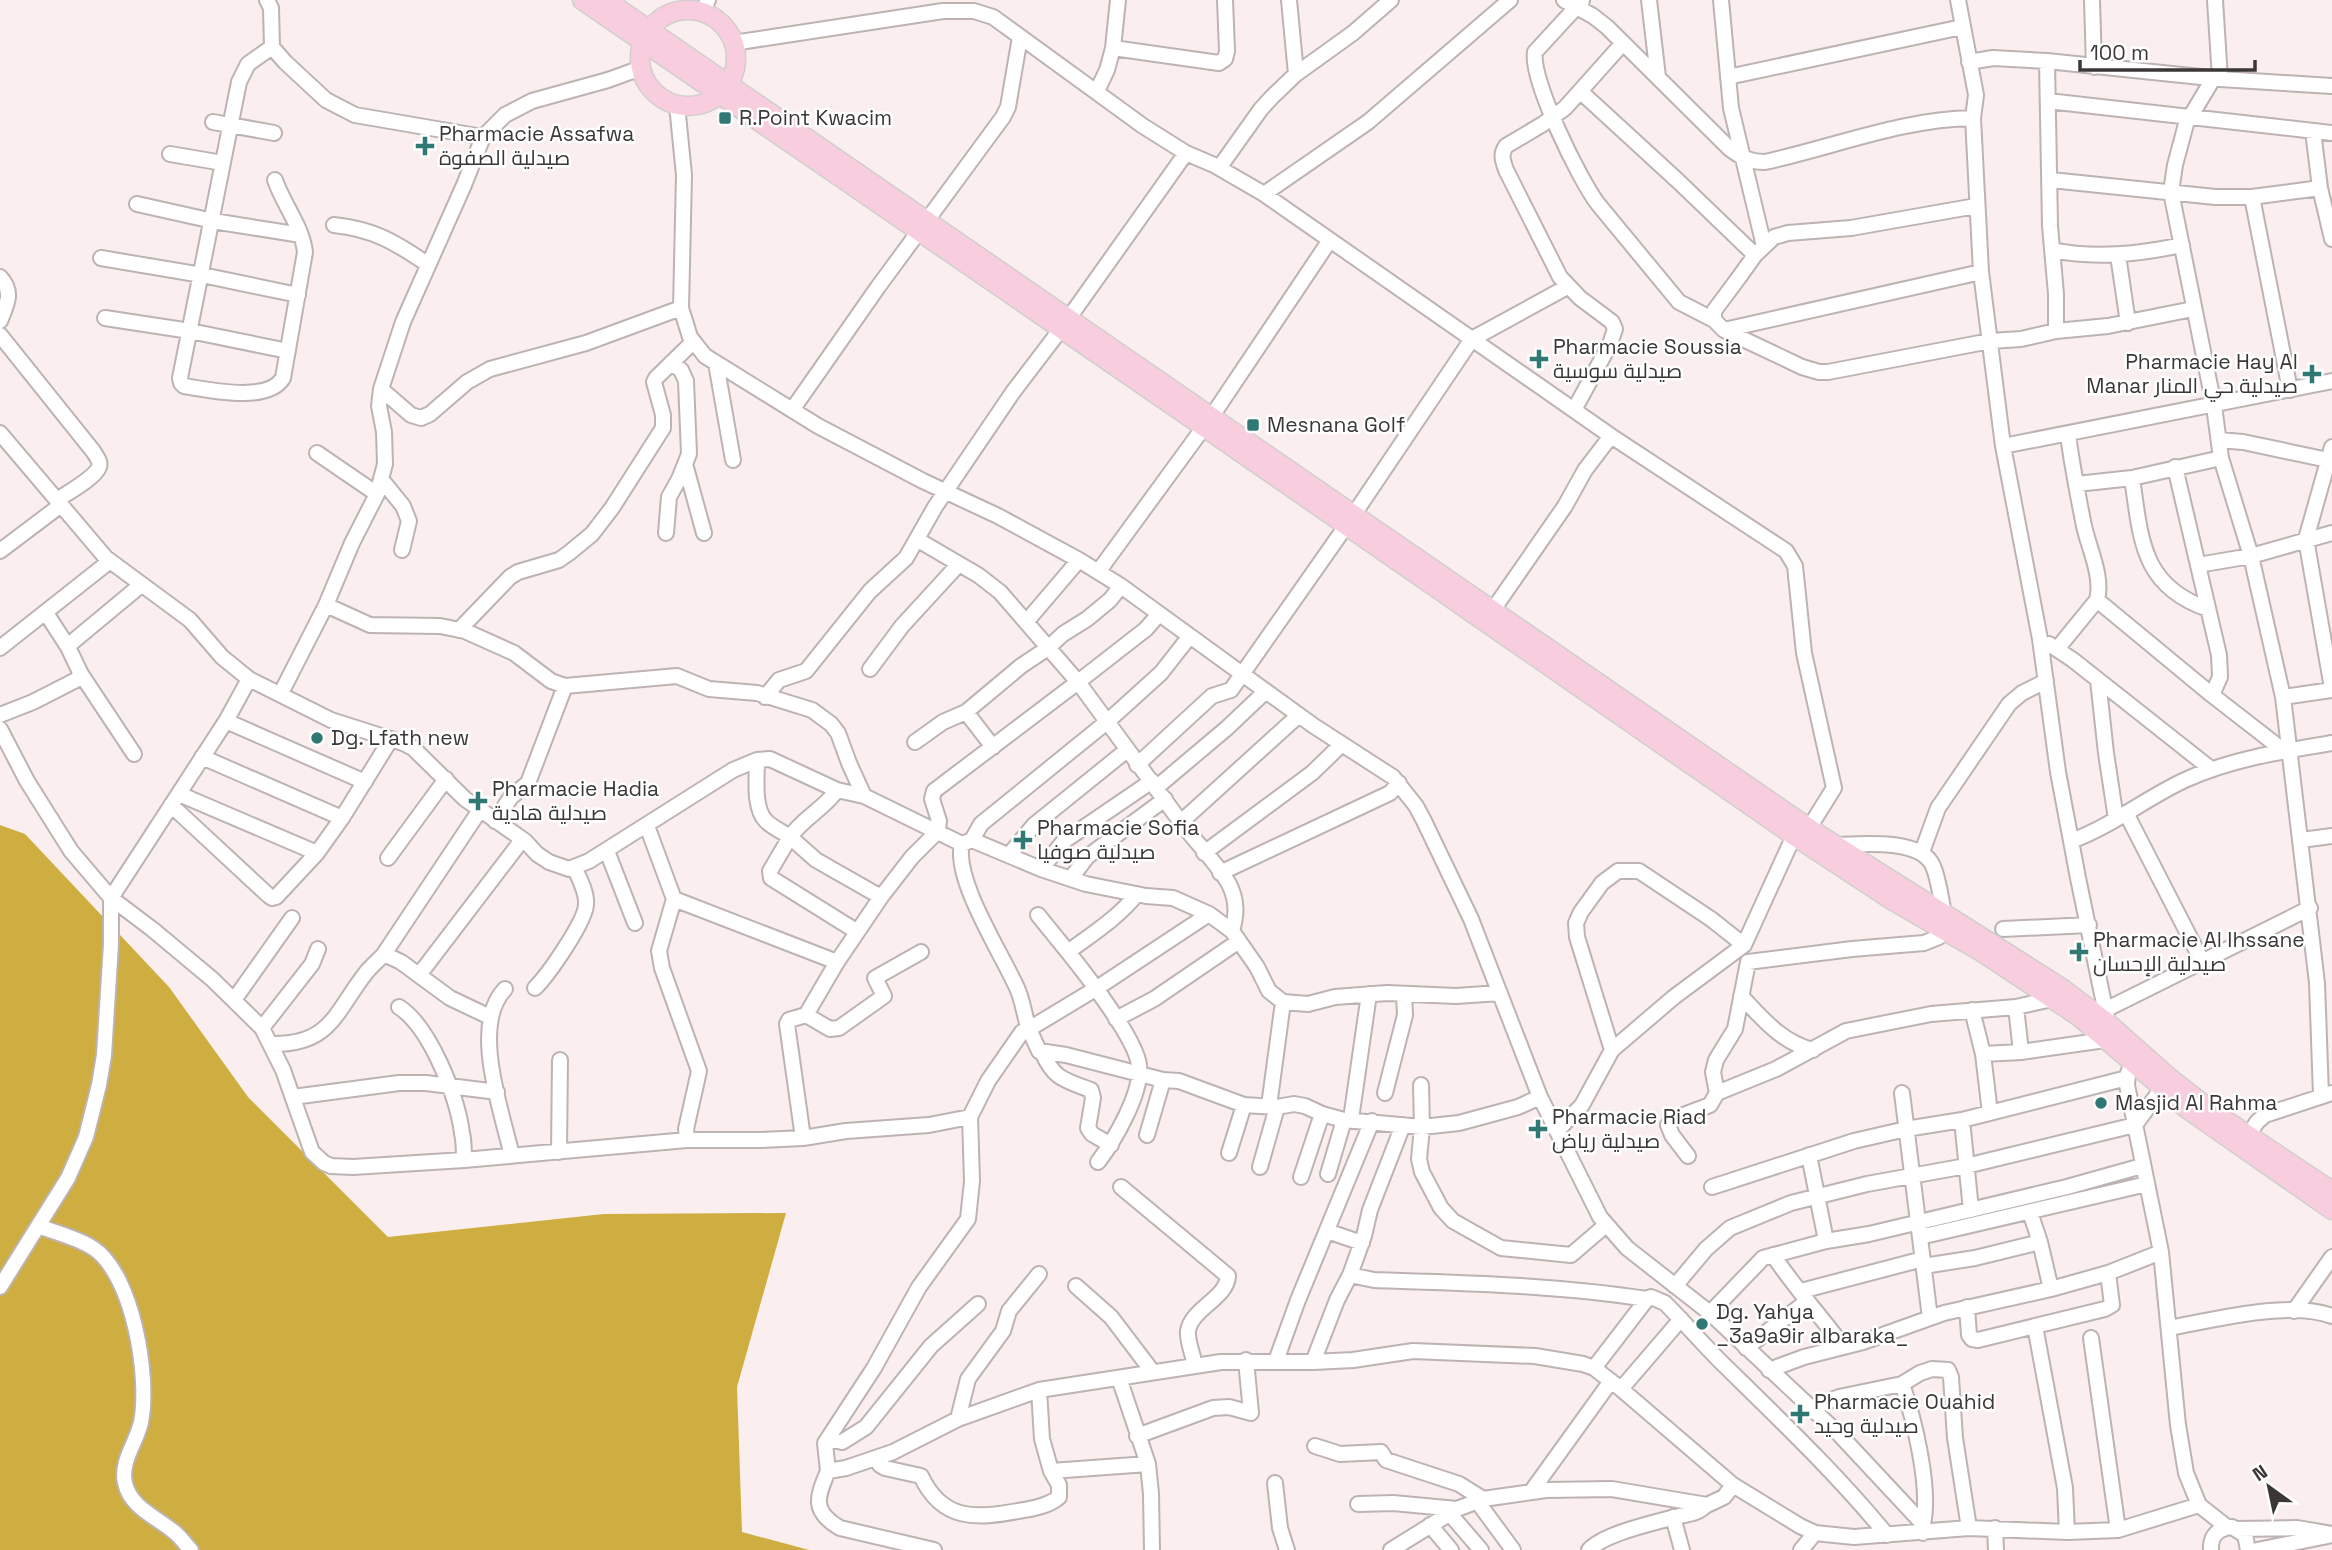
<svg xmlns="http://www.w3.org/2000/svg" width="2332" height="1550" viewBox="0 0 2332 1550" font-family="'Space Grotesk',Cairo,sans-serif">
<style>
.forest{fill:#cead41}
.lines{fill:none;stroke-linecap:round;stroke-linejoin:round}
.minor-casing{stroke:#bdb3b2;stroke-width:18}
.major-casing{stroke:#d0cfcf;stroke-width:21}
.minor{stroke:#fff;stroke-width:14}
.major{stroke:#f8cedf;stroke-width:18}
.poi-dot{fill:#307874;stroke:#fff;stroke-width:2.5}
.labels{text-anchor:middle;stroke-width:5;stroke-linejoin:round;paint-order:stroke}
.poi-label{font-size:21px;fill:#3b3737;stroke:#fff;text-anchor:start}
</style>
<rect width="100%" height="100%" fill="#faefee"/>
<path class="forest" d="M0,825L25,834L169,987L248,1097L388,1237L604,1214L786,1213L737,1387L742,1532L809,1550H0Z"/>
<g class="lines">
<defs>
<path id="minor" d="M267,0L271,8L272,47L285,62L326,100L355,115L483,137
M1289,0L1296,74
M1564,0L1593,16L1607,27L1730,149C1742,158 1751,162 1765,162C1834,147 1902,119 1973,118
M1649,0L1658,77
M1721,0L1731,108L1764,246
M1958,0L1976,95L1973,118L1981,272L2003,446L2040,639L2058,772L2078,878L2108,1023
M2092,0L2094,67
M2215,0L2220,79
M1582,1L1535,52C1530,79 1580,181 1598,204L1679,302L1714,320
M702,12L708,0
M733,43L943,11H974L993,17L1143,126L1186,153L1214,165L1264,194L1611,436L1786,551L1795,566L1804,653L1834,788L1809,828
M272,47L248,64L239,82L180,378L181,383L184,386C210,390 268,403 283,378L305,252C302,226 283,204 275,180
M1113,48L1118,0
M2047,61L2050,226L2056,294V331
M1969,62L1993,58L2047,61L2220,79L2332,86
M1728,77L1962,27
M2213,79L2186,124L2175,165L2171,192L2214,406L2221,458L2251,556L2283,697L2317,983L2321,1095
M1097,91L1107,70L1113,48L1219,63L1225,59L1227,51L1225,0
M1581,92L1678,181L1755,255
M2048,101L2332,133
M677,105L684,175L681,308L690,337L705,356L818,426L923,481L998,516L1079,560L1121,586L1314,726L1393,777L1416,806L1424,821L1471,919L1540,1097L1600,1217L1627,1248L1710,1313L1839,1434L1923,1524V1533
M213,122L274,133
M2313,131L2320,188L2332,239
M170,154L223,163
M1219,168L1261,109L1272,97L1296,74L1353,33L1391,0
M2051,180L2215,197H2252L2320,188
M1264,194L1368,122L1510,0
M2252,197L2290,390
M137,204L213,221L301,235
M1976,206L1851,228L1788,233L1774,237L1755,255L1740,276L1714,311V320L1724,330L1802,367L1819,372H1828L1990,341L2021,339L2056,331L2108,326L2193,309
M334,225C373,229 395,242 427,264
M2052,250C2096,259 2139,254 2182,245
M2118,255L2128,323
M101,258L202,275L298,295
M0,277C14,292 7,304 0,321
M105,318L190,331L288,351
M1724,330L1981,272
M0,335L93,451C96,456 101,461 99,467C95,478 67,493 57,500
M716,363L733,460
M381,389L411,415L421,418L430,414L467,382L490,369L586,343L681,308
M792,410L878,287L1003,117L1008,107L1020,37
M1574,410L1610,344L1615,329L1612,322L1580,298L1560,277L1506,170C1503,161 1500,155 1506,146L1543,124L1565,108L1623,43
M0,433L106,558L190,620L222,657L249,679L331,720L403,743L413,748L465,799L525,841L537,854L549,862L569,869L589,861L733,770L757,760L770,759L837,790L864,796L962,844L972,840L1041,869L1086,884L1146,896L1173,898L1209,914L1232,931L1257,967L1269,991L1283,1002L1308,1004L1335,997L1387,993L1456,996L1500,993
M2219,440L2243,442L2328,460
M2003,446L2332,381
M2332,447L2306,539L2332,688
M317,453L377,494
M685,464L704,533
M2175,467L2219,655L2220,677L2212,695
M2132,478C2141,539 2141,586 2208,609
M381,479L403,506L409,521L402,550
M2077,484L2132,478L2221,458
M666,533L669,497L679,479L689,454L686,381L681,370L671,363
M918,540L978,575L1000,592L1078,682L1146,629L1159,614
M0,551L61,505
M2198,565L2251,556L2332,533
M1098,572L1212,416L1330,240
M2097,600L2212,695L2284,751
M326,605L370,625L440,626L465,631L514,653L551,681L565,686L677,676L709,689L757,693L812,710L831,724L838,733L849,763L864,796
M46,613L68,647
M1490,620L1497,604L1565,506L1585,470L1611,436
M1027,621L1079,560
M459,630L510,577L518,572L559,560L569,553L592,534L612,508L663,428V415L654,382L656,378L693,342
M2049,644L2073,660L2211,769
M0,648L110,561
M2057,649L2097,600C2103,576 2089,549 2084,526C2078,496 2072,465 2068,435
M870,669L902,626L958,565
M81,674L134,754
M249,679L226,721L111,898L152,929L212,979L262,1028L283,1070L312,1152L324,1163L331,1166L353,1167L464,1160L687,1140H761L803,1138L846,1131L929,1125L970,1117L988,1081L1022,1032L1029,1029C1024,1015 1023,1001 1017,988C1002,954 953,879 962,844
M2098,680L2106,753L2116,819
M281,693L326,605L352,543L377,494L385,464L384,432L379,406L381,389L403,322L464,185L483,137L505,115L532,101L608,80L641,68
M765,697L779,680L806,671L870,591L906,558L935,507L1013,392L1061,329L1186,153
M2283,697L2332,690
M966,712L993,747
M0,715L33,702L78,679L80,672L68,647L70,644L141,585
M226,721L365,782
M0,729L27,781L71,851L111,898V944L104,1055L99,1085L86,1137L68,1178L0,1287
M915,742L943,722L966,712L1021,666L1048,648L1063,634L1087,619L1110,600L1121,586
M202,757L342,818
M757,760C757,777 753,808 766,821C773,828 783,832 790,837L770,871L771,878L856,931
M1137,765L1212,696L1231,690L1346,526L1472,339L1567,287
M1157,787L1227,728L1266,691
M179,794L317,853
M171,805L268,895L272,898L276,897L317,853L342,818L391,739
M2126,813L2202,961
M495,821L511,797L528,783L565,686
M1181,822L1299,715
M647,826L674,899L837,962L881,897L816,860L790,837C803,818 824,809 837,790
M972,840L981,824L1108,721L1161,673L1190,636
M2301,840L2332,836
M2071,841C2112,826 2146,798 2185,780C2231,759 2283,751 2332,743
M1836,845C1861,844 1921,838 1933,866C1939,880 1941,899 1944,914
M607,851L635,923
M1922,852L1938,808L2009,704L2022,693L2046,681
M1204,853L1312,773L1341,745
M1009,855L1034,825L1127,750
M388,858L446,779
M1041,869L1064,841L1152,781
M1220,873L1390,793L1399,783
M1071,878L1087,857L1165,799
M881,897L912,857L938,831L939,821L932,799L934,791L1078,682C1113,730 1148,777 1183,825C1196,842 1219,866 1229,884C1237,900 1237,914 1232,931
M674,899L659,951L662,968L699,1071L686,1129L687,1140
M1209,914L1097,988L1029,1029L1039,1051L1066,1055L1163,1080L1179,1081L1244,1105L1277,1107L1294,1104L1305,1106L1322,1114L1344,1120L1422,1127L1459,1123L1518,1107L1540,1097
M1038,915L1068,952
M2003,929L2089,925
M384,954L480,810
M419,975L522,840
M535,988C548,975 586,921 586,904C587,892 579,878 574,867
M505,989C470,1025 502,1112 512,1156
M1741,996C1762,1018 1782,1043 1813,1050
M234,1000L292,918
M399,1007C430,1027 457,1096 462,1133C464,1142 464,1151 464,1160
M2016,1007L2021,1052
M2107,1009L2310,908
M1972,1010L1983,1054L1990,1113
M806,1015L830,1029L839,1028L884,996L875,978L921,952
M1116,1019L1154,999L1239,941
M262,1028L312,964L318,949
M272,1044C330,1045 335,1013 365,974C371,966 378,961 384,954L401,962L450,998L490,1017
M1612,1050L1577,937L1576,923L1581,912L1602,883L1618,871H1639L1711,919L1744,945
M1042,1052C1054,1079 1064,1080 1091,1090L1093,1098L1088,1128L1092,1134L1111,1145
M1983,1054L2021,1052L2105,1040
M2137,1055L2128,1073L2127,1085L2161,1252L2178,1425L2186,1473L2199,1505L2227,1527
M1421,1085L1422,1127L1419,1159L1422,1172L1441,1208L1453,1221L1501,1248L1571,1255L1606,1225
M1385,1093L1405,1015L1404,994
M1717,1093L1713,1072L1716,1060L1735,1029L1748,962L1852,949L1924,943L1939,937L1946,921
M1902,1093L1930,1318
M293,1097L399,1083H426L497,1092
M1269,1106L1283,1002
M970,1117L972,1181L968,1219L919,1287L874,1368L825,1443L828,1471L846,1468L893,1452L958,1419L1039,1390L1221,1362H1313L1353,1360L1413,1351L1535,1356L1583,1364L1594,1368L1621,1389L1733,1485L1800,1526L1815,1533L1854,1537L1969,1528L2067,1532L2118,1530L2199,1505
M1351,1119L1369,994
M1962,1120L1971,1210
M1557,1131L1582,1105L1612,1050L1674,997L1744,945L1797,829
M1147,1135L1163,1080
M803,1138L787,1024L789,1020L806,1015L837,962
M2243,1144L2257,1122L2265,1115L2332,1093
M559,1152L560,1060
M1229,1153L1244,1105
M1809,1155L1826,1241
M1688,1156L1672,1135L1668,1125L1673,1119L1710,1105L1717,1093L1776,1069L1846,1031L1931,1014L2016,1007L2052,999
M1098,1162C1114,1141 1143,1092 1139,1065C1136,1039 1085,973 1068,952C1092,934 1118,918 1137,894
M1260,1167L1277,1107
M1328,1174L1344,1120
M1301,1177L1322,1114
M1121,1187L1228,1276C1227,1298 1191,1309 1188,1331C1187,1341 1193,1355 1195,1365
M1712,1187L1854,1141L1906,1129L1962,1120L2127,1078
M2030,1212L2040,1242L2051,1289
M39,1226C56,1233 78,1238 93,1248C133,1274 150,1378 141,1422C137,1442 120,1461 125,1483C130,1507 156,1517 173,1531C180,1536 185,1544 191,1550
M1327,1231L1362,1243
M1920,1237L2147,1184
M1773,1255C1794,1287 1820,1315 1843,1346
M1924,1266L1975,1258L2040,1242
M1350,1275L1374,1280C1465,1283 1557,1285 1647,1299L1651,1297L1665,1303C1684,1322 1701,1342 1720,1361C1778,1418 1836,1473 1887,1535
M1076,1286L1111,1317L1152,1371
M1675,1286L1706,1249L1730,1228L1791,1203L1867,1184L1966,1166L2135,1125L2168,1080
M1801,1291L1923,1259
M1967,1307L1969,1335L1972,1339L1978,1340L2105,1309L2112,1305L2108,1273
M2294,1311L2332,1257
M1710,1313L1763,1258L1826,1241L1869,1234L2067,1187L2142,1166
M2035,1326L2065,1488L2067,1532
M2169,1328C2214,1320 2289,1300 2332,1316
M2091,1338L2118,1530
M1746,1348L1806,1302
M1276,1361L1298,1300L1372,1121
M1313,1362L1337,1300L1350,1275L1364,1236L1370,1210L1403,1125
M1594,1368L1647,1299
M1769,1370L1804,1357L1863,1342L1944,1313L2051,1289L2108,1273L2161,1252
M1119,1378L1148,1464L1151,1494L1152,1550
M1902,1384C1914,1418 1931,1488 1923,1524
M1621,1389L1681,1319
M1812,1408L1839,1397L1902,1384L1920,1373L1932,1369L1948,1370L1951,1377L1955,1438L1969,1528
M958,1419L968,1379L1003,1331L1009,1311L1039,1274
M1137,1436L1213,1408L1229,1407L1251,1413L1246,1360
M828,1439L842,1442L866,1427L931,1346L978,1304
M1315,1446L1340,1454L1381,1452L1386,1460L1459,1484L1483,1499
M876,1459L880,1465L885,1468L921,1476C942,1521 976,1519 1018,1511C1032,1509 1049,1506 1059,1497V1485L1051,1471L1042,1439L1039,1390
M828,1471C817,1497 811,1511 840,1528L934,1550
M1051,1471L1148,1464
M1275,1483L1280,1528L1287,1550
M1531,1492L1611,1381
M1477,1501L1513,1550
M1358,1504L1393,1503L1457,1509
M1450,1514L1481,1550
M1673,1517L1682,1550
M1430,1525L1451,1550
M1995,1528L1996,1550
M2237,1529L2297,1528L2332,1534
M1391,1550L1457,1509L1483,1499L1546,1490L1612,1489L1707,1505L1724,1497L1733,1485
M1589,1550C1604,1534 1649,1524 1671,1518C1684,1514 1698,1515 1706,1505
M1801,1550L1815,1533
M2211,1550C2210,1536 2218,1528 2232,1527L2245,1535L2248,1550
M2257,1550L2328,1536"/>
<path id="major" d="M582,0L1204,427L1794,836L1893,901L1983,953L2078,1016L2187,1109L2332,1210
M606,0L1809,828L2062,988L2108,1023L2170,1078L2215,1113L2332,1191
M640 58a48 48 0 1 1 96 0a48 48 0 1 1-96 0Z"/>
</defs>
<use href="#minor" class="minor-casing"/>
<use href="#major" class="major-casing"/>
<use href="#minor" class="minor"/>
<use href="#major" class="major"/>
</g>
<g class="poi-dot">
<rect x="718" y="111" width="14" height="14" rx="3.5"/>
<path d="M421.5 135.5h7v7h7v7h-7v7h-7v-7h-7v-7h7z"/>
<path d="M1535.5 348.5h7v7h7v7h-7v7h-7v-7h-7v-7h7z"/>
<path d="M2308.5 363.5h7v7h7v7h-7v7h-7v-7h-7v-7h7z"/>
<rect x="1246" y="418" width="14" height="14" rx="3.5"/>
<circle cx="317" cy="738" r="7"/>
<path d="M474.5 790.5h7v7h7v7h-7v7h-7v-7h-7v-7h7z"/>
<path d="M1019.5 829.5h7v7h7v7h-7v7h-7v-7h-7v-7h7z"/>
<path d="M2075.5 941.5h7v7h7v7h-7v7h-7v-7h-7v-7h7z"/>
<circle cx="2101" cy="1103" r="7"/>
<path d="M1534.5 1118.5h7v7h7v7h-7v7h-7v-7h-7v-7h7z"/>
<circle cx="1702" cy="1324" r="7"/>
<path d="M1796.5 1403.5h7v7h7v7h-7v7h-7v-7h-7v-7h7z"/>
</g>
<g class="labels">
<g class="poi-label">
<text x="739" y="125">R.Point Kwacim</text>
<text x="439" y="141">Pharmacie Assafwa<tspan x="439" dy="24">صيدلية الصفوة</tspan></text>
<text x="1553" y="354">Pharmacie Soussia<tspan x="1553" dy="24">صيدلية سوسية</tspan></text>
<text x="2298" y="369" text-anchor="end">Pharmacie Hay Al<tspan x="2298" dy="24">Manar صيدلية حي المنار</tspan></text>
<text x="1267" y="432">Mesnana Golf</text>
<text x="331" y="745">Dg. Lfath new</text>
<text x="492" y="796">Pharmacie Hadia<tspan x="492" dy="24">صيدلية هادية</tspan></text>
<text x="1037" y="835">Pharmacie Sofia<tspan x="1037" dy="24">صيدلية صوفيا</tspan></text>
<text x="2093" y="947">Pharmacie Al Ihssane<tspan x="2093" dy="24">صيدلية الإحسان</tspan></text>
<text x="2115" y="1110">Masjid Al Rahma</text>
<text x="1552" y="1124">Pharmacie Riad<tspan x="1552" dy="24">صيدلية رياض</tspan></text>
<text x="1716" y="1319">Dg. Yahya<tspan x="1716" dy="24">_3a9a9ir albaraka_</tspan></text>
<text x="1814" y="1409">Pharmacie Ouahid<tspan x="1814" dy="24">صيدلية وحيد</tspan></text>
</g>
</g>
<g transform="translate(2269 1487) rotate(327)" stroke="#ffffff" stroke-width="5" paint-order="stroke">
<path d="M0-5L12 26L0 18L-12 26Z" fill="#3b3737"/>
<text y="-10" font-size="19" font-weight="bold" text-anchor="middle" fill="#3b3737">N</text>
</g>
<path d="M2080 60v10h175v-10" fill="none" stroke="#3b3737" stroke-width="3.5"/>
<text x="2090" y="60" font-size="21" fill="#3b3737" stroke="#ffffff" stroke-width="5" paint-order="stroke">100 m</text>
</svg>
